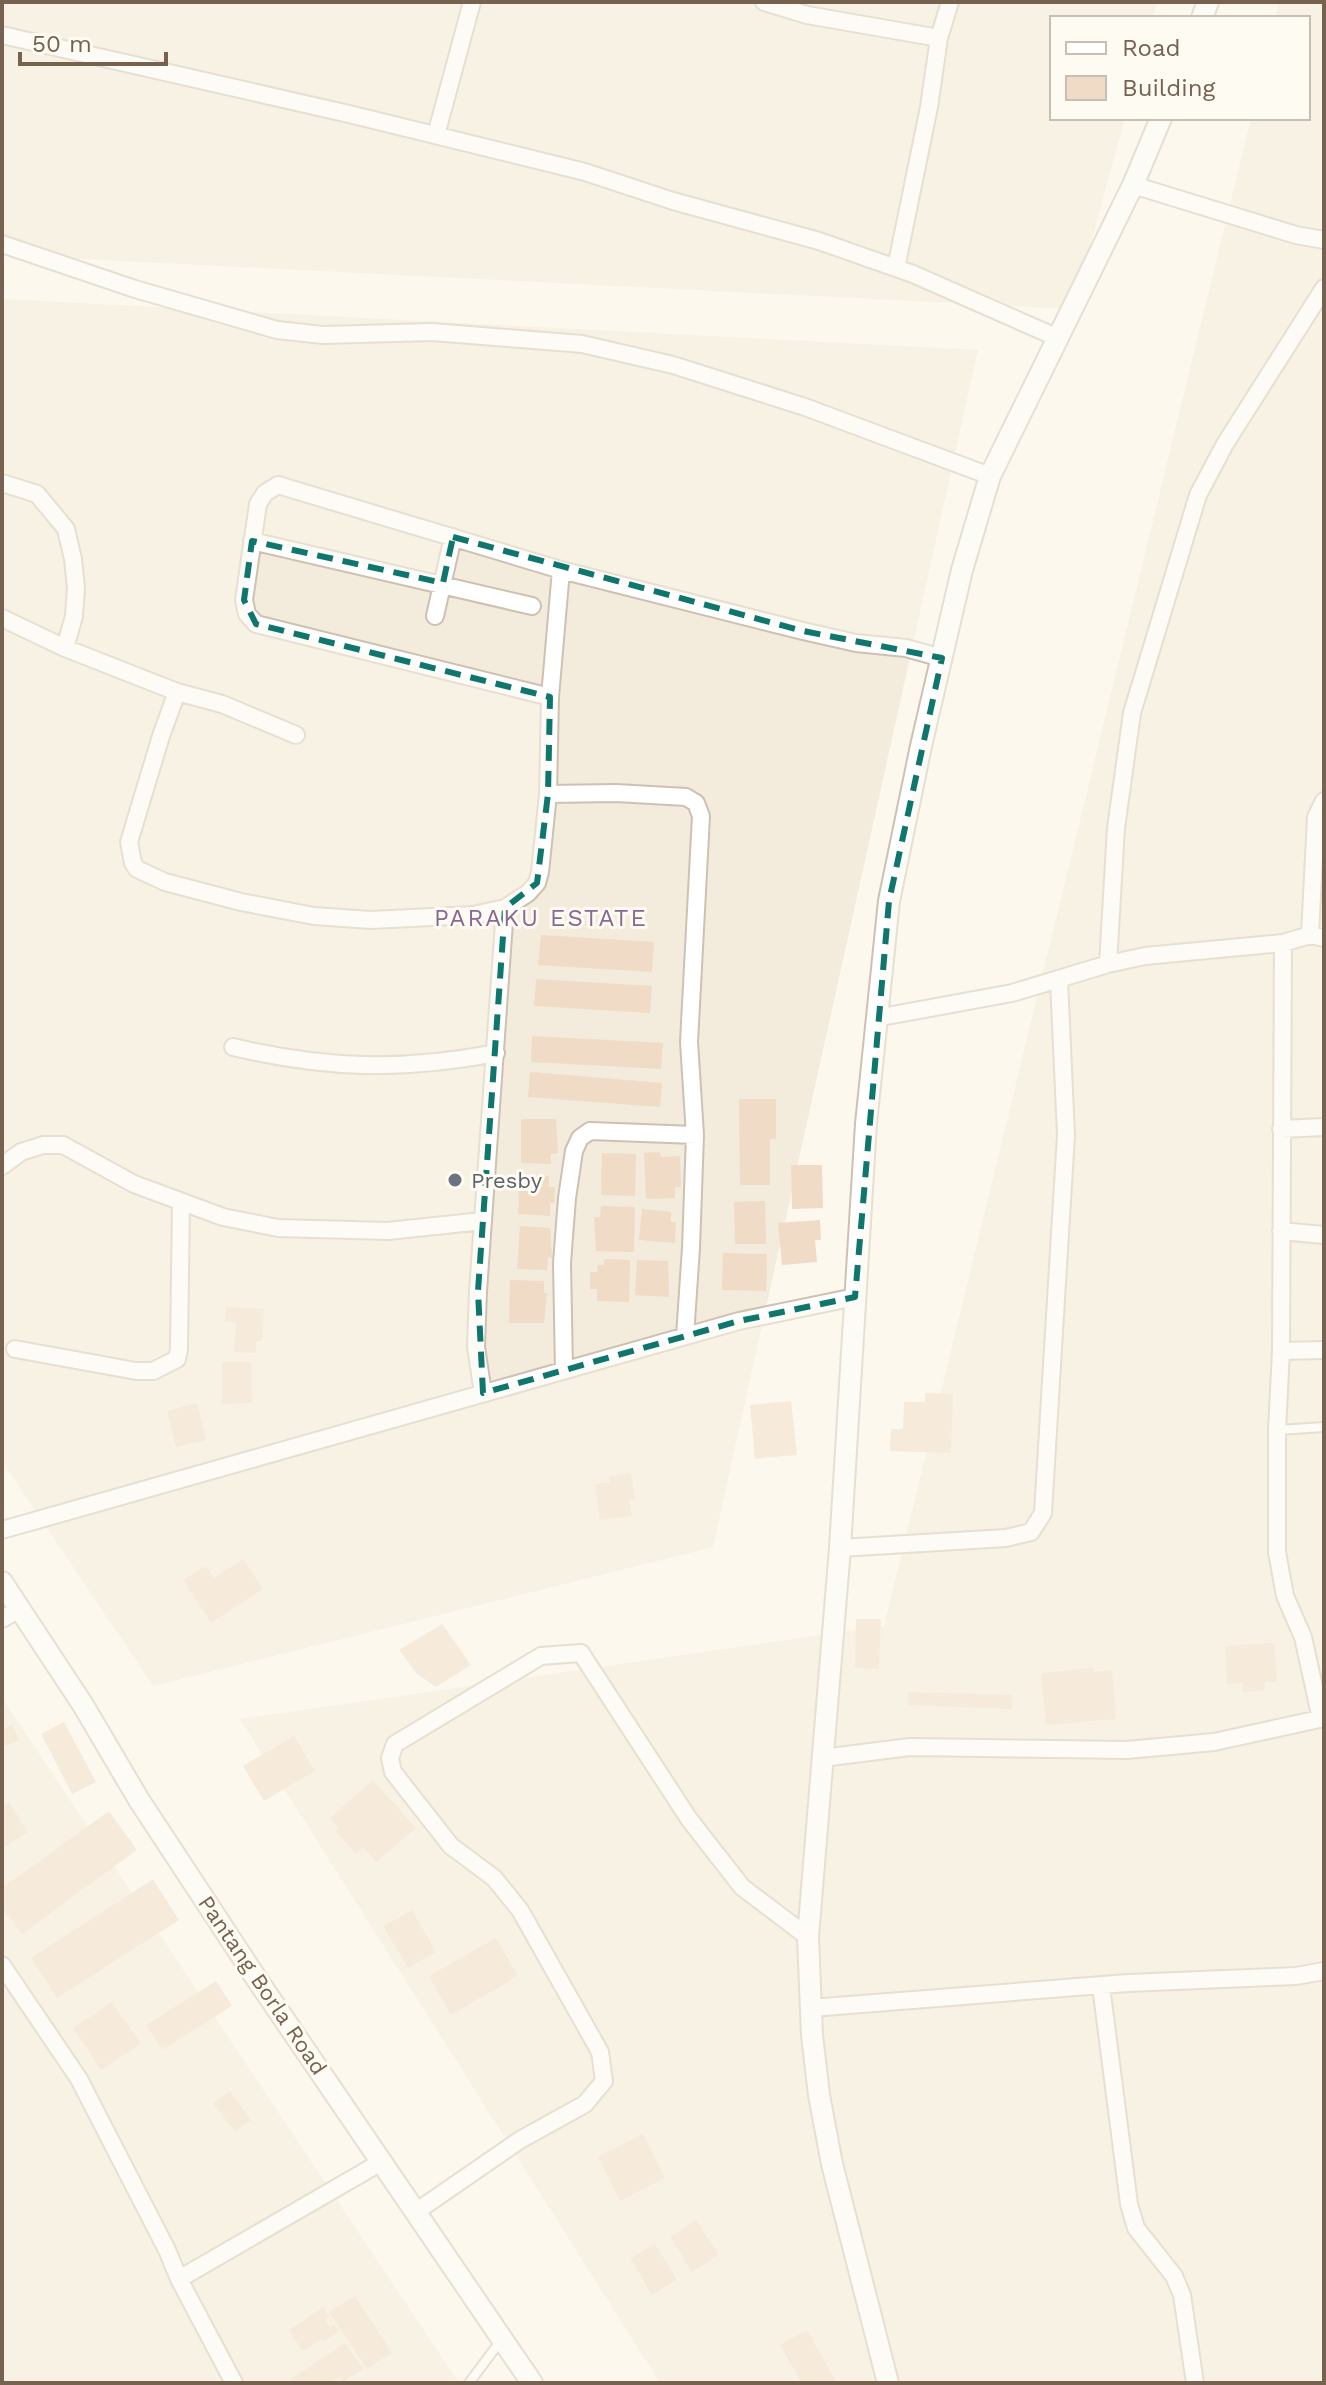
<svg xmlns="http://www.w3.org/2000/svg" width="1326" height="2385" viewBox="0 0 1326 2385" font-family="'Work Sans',sans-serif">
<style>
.residential{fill:#f3ebdb}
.building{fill:#f0dbc6}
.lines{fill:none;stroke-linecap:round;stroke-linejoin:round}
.service-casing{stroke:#cec1b2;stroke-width:12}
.minor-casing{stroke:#cec1b2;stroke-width:20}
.tertiary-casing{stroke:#cec1b2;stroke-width:24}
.service{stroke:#fff;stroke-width:8}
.minor{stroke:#fff;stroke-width:16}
.tertiary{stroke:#fff;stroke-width:20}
.marked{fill:none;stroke:#0f766e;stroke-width:6;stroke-dasharray:16 10;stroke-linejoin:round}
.worship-dot{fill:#6b7280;stroke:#fefbf3;stroke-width:3}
.labels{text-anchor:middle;stroke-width:6;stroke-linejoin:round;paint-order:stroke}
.worship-label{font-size:22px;fill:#5b616d;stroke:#fefbf3;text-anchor:start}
.street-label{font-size:22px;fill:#776250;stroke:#fefbf3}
.neighbourhood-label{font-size:24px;letter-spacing:2px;fill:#896892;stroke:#fefbf3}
</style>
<rect width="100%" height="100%" fill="#fcf8ed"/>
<path class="residential" d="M2,2H1157L1153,18H1052V118H1125L1073,309L2,255Z
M1279,2H1324V2383H660L240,1719L884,1626L1251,118H1308V18H1275Z
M2,299L978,350L713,1547L153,1686L2,1461Z
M2,1698L459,2383H2Z"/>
<path class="building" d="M541,935L654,942L652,972L538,965Z
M536,979L652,986L650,1013L534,1006Z
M532,1036L663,1043L661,1069L531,1062Z
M530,1072L662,1083L660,1107L528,1097Z
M739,1099H776V1139H770V1185H740Z
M521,1119H556L558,1153L551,1154V1164L521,1163Z
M660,1152L661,1157L680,1156L681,1187H675V1198L646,1199L644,1153Z
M602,1153L636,1154L635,1196L601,1195Z
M791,1165H822L823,1208L792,1209Z
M520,1175L549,1176V1187H555L554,1203H550V1216L518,1214Z
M765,1201L766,1244H735L734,1202Z
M601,1206L635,1207L634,1252L596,1251L594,1217H600Z
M642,1209L671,1212V1222H676L675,1243L639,1240Z
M820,1220L821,1240H815L817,1262L782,1265L778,1223Z
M520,1226L550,1228L552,1258L548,1257L547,1270L517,1269Z
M723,1253L767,1254L766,1291L722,1290Z
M604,1259L630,1260L629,1302L597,1301V1289H590V1272H597L598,1265H604Z
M637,1260L668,1261L669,1297L635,1295Z
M510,1280L544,1281V1293H547L544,1323H509Z
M226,1307L264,1309L262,1341H256V1353L234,1352L236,1322H225Z
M222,1362H251L252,1403L222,1404Z
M925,1393L953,1394L951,1453L890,1451L891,1429H903L904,1402H925Z
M791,1401L797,1455L755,1459L750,1405Z
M197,1403L206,1440L176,1447L167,1411Z
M631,1473L635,1499L629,1500L632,1516L600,1520L595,1484L610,1482L609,1477Z
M243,1559L263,1589L211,1623L183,1580L206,1566L214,1578Z
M856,1619H881L879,1669L855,1668Z
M442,1624L471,1665L436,1687L417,1674L399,1650Z
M1274,1643L1277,1682H1265V1690L1243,1692V1683L1227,1684L1225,1646Z
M1093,1668V1672L1112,1670L1116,1719L1046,1725L1041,1673Z
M908,1692L1012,1695V1709L908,1705Z
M64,1722L96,1782L72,1794L41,1734Z
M13,1725L19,1741L2,1747V1729Z
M294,1736L315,1771L264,1801L243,1766Z
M373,1780L416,1828L376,1862L363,1848L356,1854L335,1831L339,1828L330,1818Z
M9,1802L28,1832L2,1848V1807Z
M109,1811L137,1850L22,1934L2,1907V1888Z
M153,1879L179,1920L57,1998L31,1958Z
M412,1910L436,1952L408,1968L383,1926Z
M496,1938L518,1976L451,2015L429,1976Z
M216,1981L232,2006L162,2050L146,2025Z
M112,2002L141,2044L101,2070L73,2028Z
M230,2091L251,2120L235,2132L213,2103Z
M643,2134L665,2178L620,2201L598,2157Z
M696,2220L719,2255L692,2272L670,2237Z
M655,2244L677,2280L652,2295L630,2258Z
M355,2296L392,2353L367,2369L329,2312Z
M323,2307L330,2317L325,2320L330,2327L334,2324L339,2331L323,2342L322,2339L302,2351L289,2330Z
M807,2330L837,2383H802L780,2345Z
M345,2343L363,2369L343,2382L339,2377L330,2383H290L289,2380Z"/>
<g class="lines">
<defs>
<path id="service" d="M1278,1430L1324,1427
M469,2383L502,2339"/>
<path id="minor" d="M764,2L807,15L939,38
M2,35L349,114L585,172L673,201L819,241L913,274L1058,338
M436,135L472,2
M1133,185L1296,235L1324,240
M2,244L135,289L277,330L323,335L432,332L582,344L673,365L805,407L990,476
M896,268L929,107L939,38L950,2
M2,483L37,494L66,529L73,559L76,588L74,616L65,648
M252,541L532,606
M435,616L453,537
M2,618L65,648L177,692L222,704L296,735
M177,692L161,736L129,842L133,863L137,869L165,882L241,902L314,916L371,920L473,915L505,908L528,893L537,883L540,872L548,794L550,697L561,570
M550,697L256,624L247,614L244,600L258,504L265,493L278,485L561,570L803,631L856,643L906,648L942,658
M548,794L616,793L686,797L696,803L701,816L689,1042L695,1135L691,1248L685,1336
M1310,935L1316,817L1324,801
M1283,943L1281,1351L1277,1430V1552L1285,1596L1303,1637L1321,1719
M1108,964L1116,828L1132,713L1198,495L1225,444L1324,288
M876,1018L1012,993L1108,964L1145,956L1283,943L1310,935L1324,938
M233,1047C326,1069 402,1071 496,1053
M1281,1129L1324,1127
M2,1166L21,1152L43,1145H63L134,1184L223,1217L278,1228L388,1231L482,1221
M1281,1231L1324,1235
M15,1349L136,1371H153L177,1359L179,1349L181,1202
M1281,1351L1324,1350
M564,1370L562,1263L567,1198L574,1151L580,1138L590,1131L695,1135
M483,1393L476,1347L478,1291L505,908
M2,1530L739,1321L855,1297
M840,1548L1006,1538L1031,1532L1043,1513L1066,1135L1059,980
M2,1619L19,1609
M822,1758L910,1747L1127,1750L1214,1742L1324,1718
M2,1965L79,2079L167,2250L179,2279L234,2383
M1101,1986L1129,2204L1136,2228L1174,2276L1182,2295L1195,2383
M811,2008L1128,1983L1296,1976L1324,1971
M417,2211L520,2140L585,2104L604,2081L600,2052L520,1910L494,1878L451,1846L393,1772L390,1758L395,1744L541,1656L581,1653L689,1819L742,1887L808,1937
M179,2279L383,2161"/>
<path id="tertiary" d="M1202,18L1208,2
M2,1582L83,1705L139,1800L254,1975L532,2383
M888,2383L832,2164L819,2095L812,2035L808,1937L840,1548L866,1124L889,901L921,746L962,570L990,476L1133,185L1161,118"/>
</defs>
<use href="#service" class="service-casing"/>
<use href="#minor" class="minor-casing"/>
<use href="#tertiary" class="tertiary-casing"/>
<use href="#service" class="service"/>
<use href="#minor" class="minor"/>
<use href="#tertiary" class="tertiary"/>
</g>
<path d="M0 0H1326V2385H0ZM453,537L803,631L942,658L889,901L855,1297L739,1321L483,1393L478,1291L505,908L537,883L548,794L550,697L256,624L244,600L252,541L443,583Z" fill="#fcf8ed" fill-opacity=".55" fill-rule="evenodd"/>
<path class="marked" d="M453,537L803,631L942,658L889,901L855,1297L739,1321L483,1393L478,1291L505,908L537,883L548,794L550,697L256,624L244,600L252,541L443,583Z"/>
<circle class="worship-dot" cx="455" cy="1180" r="8"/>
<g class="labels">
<g class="worship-label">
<text x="471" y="1188">Presby</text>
</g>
<g class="street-label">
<text transform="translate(263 1985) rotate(56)" y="8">Pantang Borla Road</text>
</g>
<g class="neighbourhood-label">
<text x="541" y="926">PARAKU ESTATE</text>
</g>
</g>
<rect width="1326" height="2385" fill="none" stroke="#776250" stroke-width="8"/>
<rect x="1050" y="16" width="260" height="104" fill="#fefbf3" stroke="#c8beb2" stroke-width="2"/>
<rect x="1066" y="42" width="40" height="12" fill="#ffffff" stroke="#c8beb2" stroke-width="2"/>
<text x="1122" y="56" font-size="24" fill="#776250">Road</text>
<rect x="1066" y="76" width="40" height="24" fill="#f0dbc6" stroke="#c8beb2" stroke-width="2"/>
<text x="1122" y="96" font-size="24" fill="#776250">Building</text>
<path d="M20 52v12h146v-12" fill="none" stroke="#776250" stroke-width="4"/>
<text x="32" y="52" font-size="24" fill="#776250" stroke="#fefbf3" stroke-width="6" paint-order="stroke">50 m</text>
</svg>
